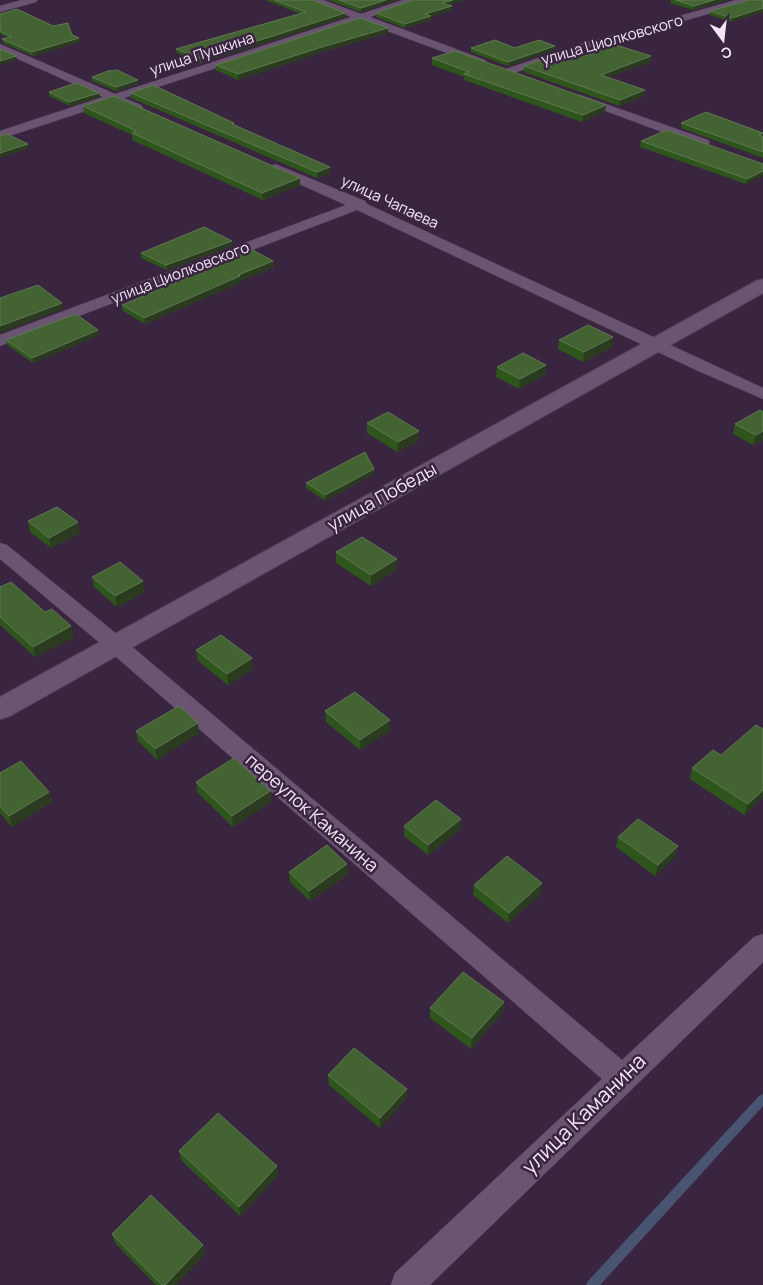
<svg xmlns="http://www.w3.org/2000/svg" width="763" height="1285" viewBox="0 0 763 1285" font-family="Manrope,sans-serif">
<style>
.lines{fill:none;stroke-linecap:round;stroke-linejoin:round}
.stream{fill:#495472;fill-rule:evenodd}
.minor-casing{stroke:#524158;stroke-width:1}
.tertiary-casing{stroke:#524158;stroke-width:2}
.minor{fill:#6b5472;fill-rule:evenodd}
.tertiary{fill:#6b5472;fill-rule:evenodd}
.wall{fill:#2e551b}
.shaded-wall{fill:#2a3b20}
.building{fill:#436432;stroke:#5e7851}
.labels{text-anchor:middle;stroke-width:5;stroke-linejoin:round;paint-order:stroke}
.far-street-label{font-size:15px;fill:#f2e5f6;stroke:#3a2540}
.street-label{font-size:18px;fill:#f2e5f6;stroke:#3a2540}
.near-street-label{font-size:21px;fill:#f2e5f6;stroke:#3a2540}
</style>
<rect width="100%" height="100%" fill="#3a2540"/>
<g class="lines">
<path class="stream" d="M763,1094V1106L600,1285H586L588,1281L759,1096Z"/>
<defs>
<path id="minor" d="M22,0H38L36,2L0,12V6Z
M309,0H323L361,14L403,0H418L370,17L485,60L486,62L481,65L477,64L360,21L124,98L141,105L143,108L141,111H133L113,102L0,139V131L103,97L0,51V44L115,94L351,17Z
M736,0H752L750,2L578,51L511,74L507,75L501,72L503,70L570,47Z
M580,95L708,140L710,143L704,147L700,146L576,100L574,98L576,96Z
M275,164L365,201L367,204L763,388V399L696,370L357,210L0,346V335L346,205L270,171L269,168Z
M0,543L7,545L123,639L622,1060L754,937L763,934V962L430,1285H391L395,1273L602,1079L107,649L0,559Z"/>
<path id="tertiary" d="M763,279V293L10,716L0,719V697L756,281Z"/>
</defs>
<use href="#minor" class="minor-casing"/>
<use href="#tertiary" class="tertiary-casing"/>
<use href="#minor" class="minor"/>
<use href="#tertiary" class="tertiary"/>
</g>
<path class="wall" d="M265,0H313L345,13L346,17L201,63L177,53L176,49L301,14Z
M328,0H397L361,12Z
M413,0H466L448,5L452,10L431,16V20L405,28L376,17V13Z
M671,0H729L693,10L670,3Z
M763,0V12L731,22L710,15V11Z
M0,14L72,35L79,38L80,42L33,56L3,43L2,39L8,38L0,34Z
M388,28V33L322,52L238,80L216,70V65Z
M555,46L554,50L508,66L471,52V48Z
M585,56L651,62L608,77L644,96L619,106L524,72V66Z
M432,58L606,105L605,112L582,122L464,80V77L432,65Z
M92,77L138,84L116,91L92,81Z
M49,92L100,97L70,106L49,96Z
M131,93L234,123L235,125L331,173L317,178L131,98Z
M83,106L300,178V185L263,200L132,140V135L84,113Z
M681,123L763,133L762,136L763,137V158L681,128Z
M641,141L763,164L746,184L640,147Z
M232,246L167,270L141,258V253Z
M273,261L274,267L240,281V283L145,324L123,311L122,305L184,279L183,278L182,272Z
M99,335L33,363L7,345L6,340Z
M559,340L612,347L583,362L558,349Z
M546,365L545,375L519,389L496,377L497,367Z
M763,412V440L753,445L733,434L735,424Z
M367,423L418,441L397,452L367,433Z
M374,474L325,501L306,488V483Z
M28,521L80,533L51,548L30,532Z
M336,552L397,559V569L371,586L336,563Z
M92,577L145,592L117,607L94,587Z
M0,587L45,612L74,637L35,657L0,625Z
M196,650L253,669L228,685L198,661Z
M325,711L390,720V731L360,750L326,722Z
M763,729V797L744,815L690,779L692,768L721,755Z
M136,731L199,733L157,760L138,741Z
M0,773L52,802L12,827L0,813Z
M196,782L270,791L271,802L233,827L197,792Z
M461,819L460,830L428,855L404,836V826Z
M618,837L675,857L655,876L616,847Z
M347,864L348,874L310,901L290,882L289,872Z
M474,885L541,894L508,923L473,895Z
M504,1002L503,1012L471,1049L430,1018V1008Z
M328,1075L407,1089L406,1099L380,1128L329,1085Z
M179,1151L277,1166L278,1175L240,1216L181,1160Z
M112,1234L203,1245L205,1254L176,1285H156L115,1243Z"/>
<path class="shaded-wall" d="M386,0H397L361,12V8Z
M453,0H466L442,7V3Z
M714,0H729L693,10L694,6Z
M452,6V10L431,16V20L405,28V24L425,14Z
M763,8V12L731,22L732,18Z
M345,13L346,17L201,63V59Z
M388,28V33L322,52L238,80V74L322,47Z
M79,38L80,42L33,56L32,52Z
M555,46L554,50L508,66V62Z
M16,56L17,60L0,65V61Z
M651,56V62L600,80L601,75Z
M138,80V84L116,91V87Z
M645,90L644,96L619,106L620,100Z
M99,93L100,97L70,106L69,102Z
M606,105L605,112L582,122L583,115Z
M28,144L29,148L0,158V153Z
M330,167L331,173L317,178V172Z
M763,171V176L746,184L747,179Z
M300,178V185L263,200L262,193Z
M232,241V246L167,270L166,265Z
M273,261L274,267L240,281V283L145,324L144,318Z
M62,303L63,309L0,333V326Z
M98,330L99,335L33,363L32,358Z
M613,337L612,347L583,362L584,352Z
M546,365L545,375L519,389L520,379Z
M419,431L418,441L397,452L398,442Z
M763,431V440L753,445L756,435Z
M374,469V474L325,501V495Z
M78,522L80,533L51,548L49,538Z
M397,559V569L371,586V575Z
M143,581L145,592L117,607L115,596Z
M71,626L74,637L35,657L33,647Z
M252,658L253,669L228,685L227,674Z
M390,720V731L360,750V740Z
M198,723L199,733L157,760L155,749Z
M763,790V797L744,815L748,804Z
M270,791L271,802L233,827L232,816Z
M49,792L52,802L12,827L9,816Z
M461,819L460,830L428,855V845Z
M678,846L675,857L655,876L658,865Z
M347,864L348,874L310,901L309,891Z
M542,883L541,894L508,923L509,913Z
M504,1002L503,1012L471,1049L472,1038Z
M407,1089L406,1099L380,1128V1118Z
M277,1166L278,1175L240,1216L239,1207Z
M203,1245L205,1254L176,1285H165Z"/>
<path class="building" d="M274,0H313L345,13L201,59L176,49L306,12Z
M339,0H386L361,8Z
M413,0H453L442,3L452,6L425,14L431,16L405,24L376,13Z
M676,0H714L694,6Z
M749,0H763V8L732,18L710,11Z
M17,9L53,26L68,23L72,35L79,38L32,52L2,39L12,37L0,31V14Z
M360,18L388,28L322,47L238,74L216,65Z
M495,40L515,48L539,40L555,46L508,62L471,48Z
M616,45L651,56L601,75L645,90L620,100L524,66L570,50L585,56Z
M0,49L16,56L0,61Z
M455,51L606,105L583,115L464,74L469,72L432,58Z
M117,70L138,80L116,87L92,77L108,71Z
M76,83L99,93L69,102L49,92Z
M153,85L234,123L232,124L330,167L317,172L131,93Z
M114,96L300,178L262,193L132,133L136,131L83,106Z
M706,112L763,133L759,135L763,137V152L681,123Z
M667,130L763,164V171L747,179L641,141Z
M7,134L28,144L0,153V136Z
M204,227L232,241L166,265L141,253Z
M247,247L273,261L238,275L240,276L144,318L122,305L191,276L182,272Z
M38,285L62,303L0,326V298Z
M76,314L98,330L32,358L6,340Z
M588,325L613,337L584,352L559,340Z
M523,353L546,365L520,379L497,367Z
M760,410L763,412V431L756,435L735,424Z
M388,412L419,431L398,442L367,423Z
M365,452L374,469L325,495L306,483Z
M57,507L78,522L49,538L28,521Z
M362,537L397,559L371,575L336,552Z
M120,562L143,581L115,596L92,577Z
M11,582L45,612L52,609L71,626L33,647L0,617V587Z
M221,635L252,658L227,674L196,650Z
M355,692L390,720L360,740L325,711Z
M179,706L198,723L155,749L136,731Z
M756,725L763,729V790L748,804L692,768L713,750L721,755Z
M234,758L270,791L232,816L196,782Z
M21,761L49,792L9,816L0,806V773Z
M436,800L461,819L428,845L404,826Z
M638,819L678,846L658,865L618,837Z
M327,845L347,864L309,891L289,872Z
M507,856L542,883L509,913L474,885Z
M463,972L504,1002L472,1038L430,1008Z
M354,1048L407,1089L380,1118L328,1075Z
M218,1113L277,1166L239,1207L179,1151Z
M151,1195L203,1245L165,1285H162L112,1234Z"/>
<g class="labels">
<g class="far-street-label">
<text transform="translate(612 40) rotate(-16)" y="5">улица Циолковского</text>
<text transform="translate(202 54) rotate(-18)" y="5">улица Пушкина</text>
<text transform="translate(390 202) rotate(25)" y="5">улица Чапаева</text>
<text transform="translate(180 273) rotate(-21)" y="5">улица Циолковского</text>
</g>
<g class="street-label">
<text transform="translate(382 497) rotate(-29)" y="6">улица Победы</text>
<text transform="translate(312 813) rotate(41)" y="6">переулок Каманина</text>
</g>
<g class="near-street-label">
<text transform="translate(584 1114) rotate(-44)" y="7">улица Каманина</text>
</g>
</g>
<g transform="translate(723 40) rotate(165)" stroke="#3a2540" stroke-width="4" paint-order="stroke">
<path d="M0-4L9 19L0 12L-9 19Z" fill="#f2e5f6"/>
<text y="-8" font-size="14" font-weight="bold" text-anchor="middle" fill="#f2e5f6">С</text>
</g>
</svg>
